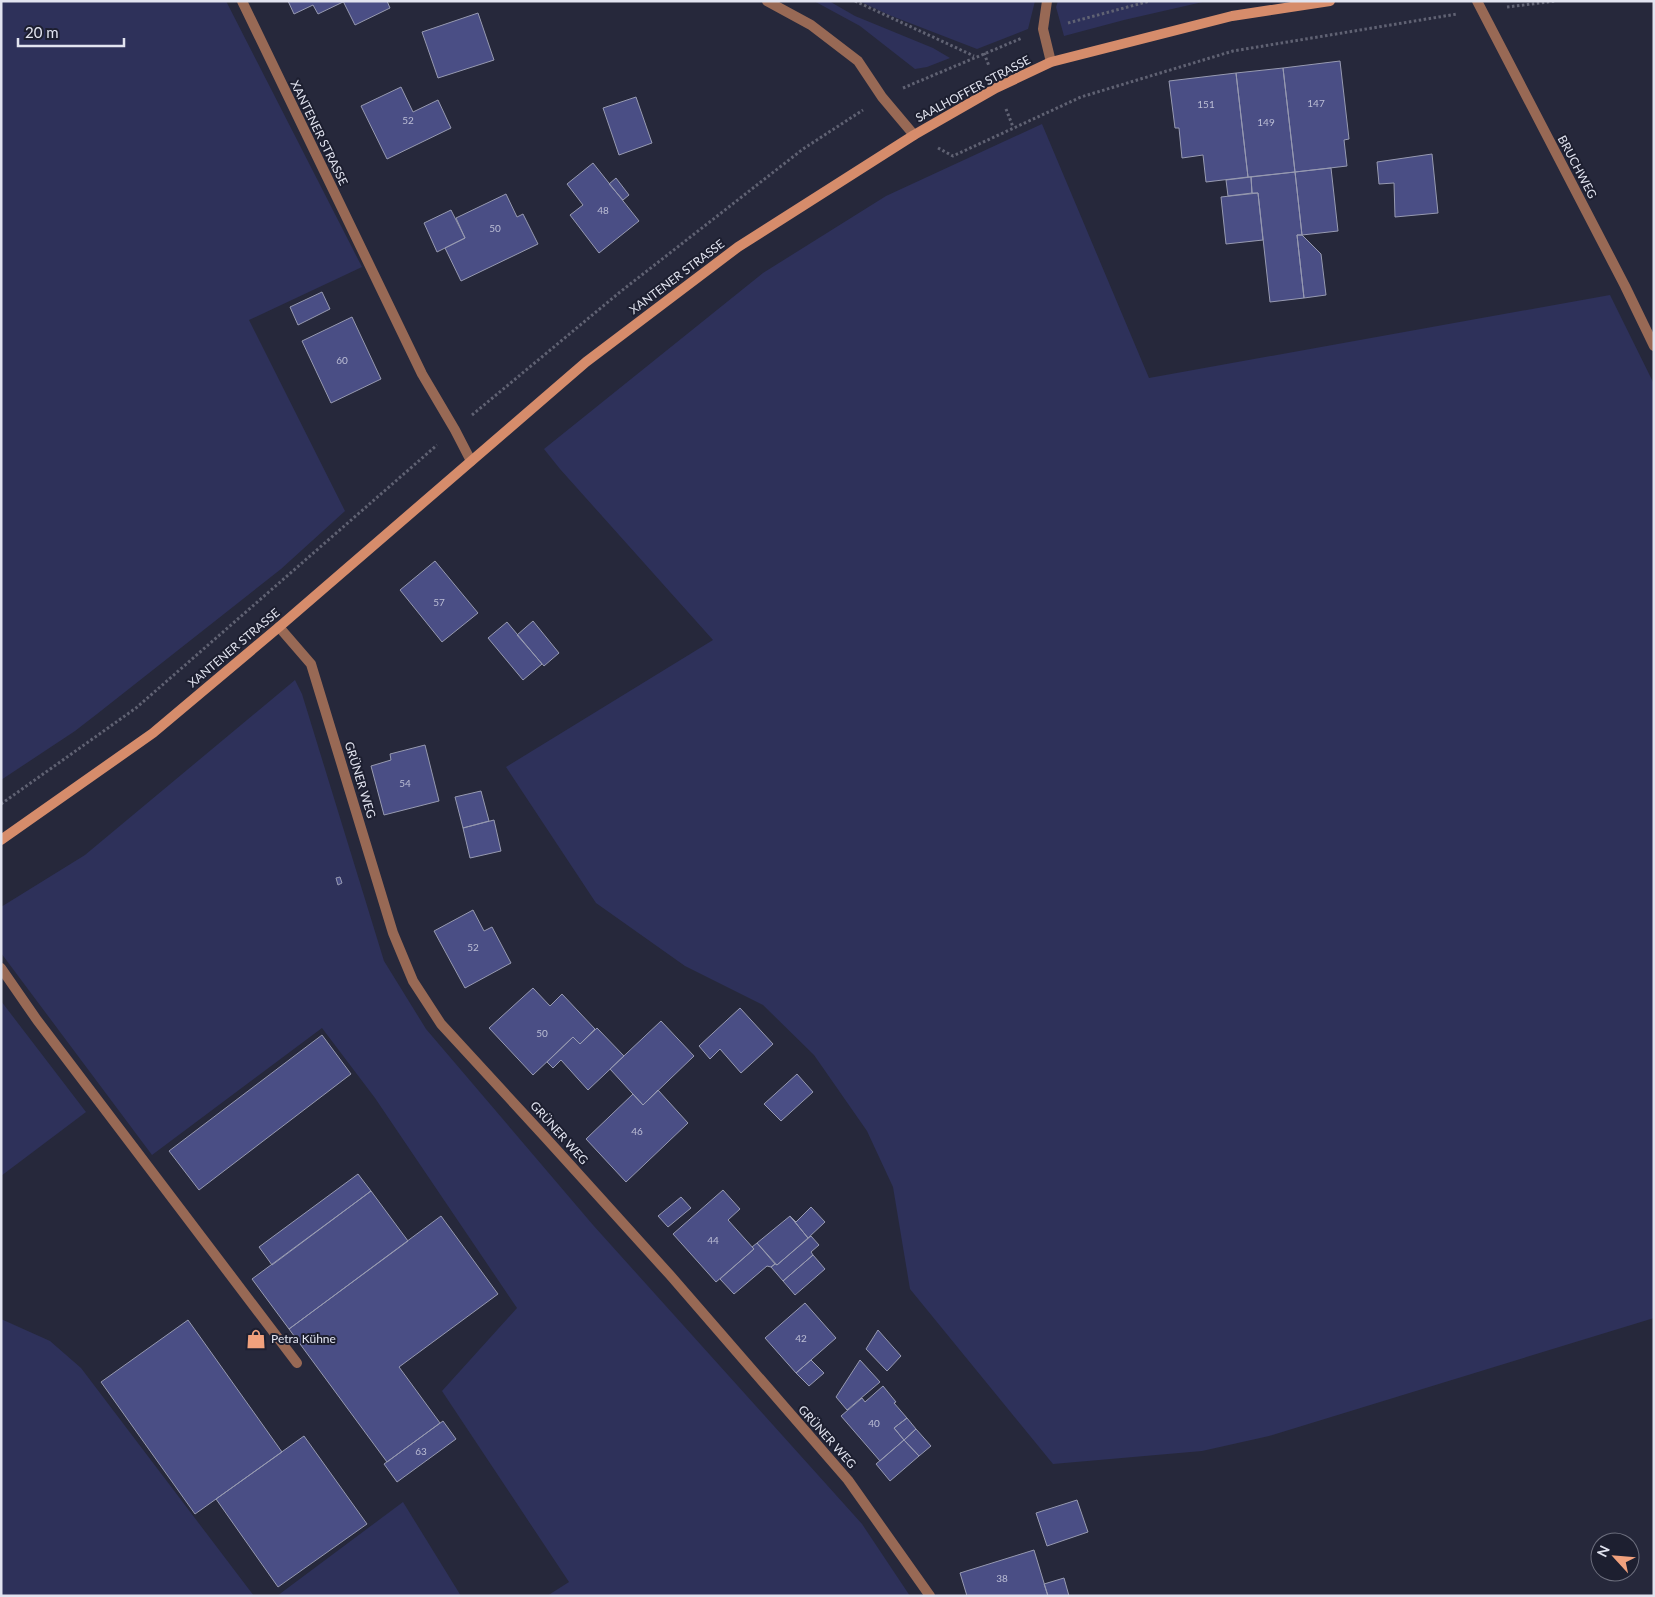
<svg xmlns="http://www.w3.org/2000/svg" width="1655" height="1597" viewBox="0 0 1655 1597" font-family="Lato,sans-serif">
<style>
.green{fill:#2e315a}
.building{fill:#4a4e85;stroke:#979ab1}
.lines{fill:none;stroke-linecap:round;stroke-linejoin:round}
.path{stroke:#606273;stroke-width:3;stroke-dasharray:2.5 2.5;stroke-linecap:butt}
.service{stroke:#986955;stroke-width:10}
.minor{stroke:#986955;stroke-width:10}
.tertiary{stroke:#986955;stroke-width:10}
.secondary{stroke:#d68c6b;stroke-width:10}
.labels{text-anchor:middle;stroke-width:4;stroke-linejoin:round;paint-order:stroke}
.number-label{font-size:10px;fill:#bcbed5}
.street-label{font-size:12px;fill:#e2e4f0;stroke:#1d1f30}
.poi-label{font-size:12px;fill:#e2e4f0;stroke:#1d1f30;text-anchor:start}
</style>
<rect width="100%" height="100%" fill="#26283b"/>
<path class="green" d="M1,1H226L362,267L249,320L345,511L281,569L97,714L75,731L1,780Z
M814,1H829L855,16L933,48L950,58L927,67L915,69L860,26Z
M859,1H1035L1028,29L977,49L889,15Z
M1058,1H1207L1124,20L1064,36L1056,7Z
M1042,124L1149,378L1610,295L1654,384V1318L1269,1436L1202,1451L1053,1464L910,1289L893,1187L867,1131L814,1055L763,1005L685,966L596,903L506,767L713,640L560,469L544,449L763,273L886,196Z
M295,680L302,694L384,961L426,1029L593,1225L862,1524L910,1596H547L569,1582L442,1391L517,1308L375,1098L322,1028L152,1155L1,953V907L85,855Z
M1,1001L86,1112L1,1176Z
M1,1319L50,1341L81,1368L254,1596H1Z
M403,1502L461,1596H277Z"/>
<path class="building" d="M288,1H343V2L318,14L313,5L294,14Z
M387,1L390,8L355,25L343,1Z
M478,13L494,60L438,78L422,32Z
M1340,61L1349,139L1344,140L1347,166L1295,172L1283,68Z
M1283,68L1295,172L1248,177L1236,73Z
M1236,73L1248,177L1206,182L1203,155L1182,158L1179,128H1175L1169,81Z
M401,87L413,112L438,100L451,128L387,159L361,106Z
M636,97L652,143L619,155L603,108Z
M1432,154L1438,213L1395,217L1394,183L1379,184L1377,162Z
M593,163L639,221L599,253L570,215L583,205L567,184Z
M1331,168L1338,231L1302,235L1295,172Z
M1295,172L1302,235H1297L1304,298L1270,302L1258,193H1252L1251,177Z
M1251,177L1252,193L1228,196L1226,180Z
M616,178L629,195L623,200L609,184Z
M1258,193L1263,240L1226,244L1221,197Z
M506,194L517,217L523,214L538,244L461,281L445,248L465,238L456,218Z
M451,210L465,238L437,252L424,223Z
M1297,235H1302L1321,254L1326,295L1304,298Z
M322,292L330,309L298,325L290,307Z
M352,317L381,379L331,403L302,341Z
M435,561L478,613L442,642L400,590Z
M533,621L559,653L544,666L517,635Z
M507,622L542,664L523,680L488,638Z
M425,745L439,801L384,815L371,766L391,760L390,754Z
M481,791L489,821L463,828L455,797Z
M494,820L501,851L470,858L463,828Z
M340,877L342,883L338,885L336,878Z
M473,910L484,931L492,927L511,963L465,988L434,931Z
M533,988L550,1006L562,994L595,1029L580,1044L573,1037L533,1075L489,1028Z
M740,1008L773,1044L741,1073L720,1049L710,1059L699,1046Z
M661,1021L694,1056L643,1105L610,1069Z
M597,1028L624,1056L588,1090L561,1060L553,1068L547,1062L573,1037L580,1044Z
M322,1035L351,1074L199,1190L169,1151Z
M797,1074L813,1092L781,1121L764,1104Z
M658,1090L688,1123L626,1182L586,1139L633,1094L643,1105Z
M358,1174L371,1191L272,1265L259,1247Z
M723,1190L740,1209L728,1220L754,1249L716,1282L673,1234Z
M371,1191L408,1241L289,1329L252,1279Z
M681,1197L691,1208L668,1227L658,1216Z
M811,1207L825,1222L808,1238L790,1216L796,1222Z
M441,1216L498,1294L399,1367L440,1423L387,1462L289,1329Z
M790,1216L808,1238L777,1265L757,1243Z
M811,1236L819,1245L811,1252L813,1255L783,1281L771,1267L775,1264L777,1265Z
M757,1243L775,1264L771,1267L767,1266L734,1294L720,1279L754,1249L752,1247Z
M813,1255L825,1269L795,1295L783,1281Z
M805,1303L836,1338L796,1373L765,1338Z
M188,1320L282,1452L195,1514L101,1382Z
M878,1330L901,1356L887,1371L866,1349Z
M811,1360L824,1373L809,1386L796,1373Z
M860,1360L880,1382L847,1410L836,1397Z
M883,1386L896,1402L894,1403L907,1418L894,1428L904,1440L880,1461L841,1416L862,1398L865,1402Z
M907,1418L916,1429L904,1440L894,1428Z
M443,1421L456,1439L397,1482L384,1464Z
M916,1429L931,1446L919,1456L904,1440Z
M304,1436L367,1524L278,1587L216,1499Z
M904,1440L919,1456L890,1481L876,1464Z
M1077,1500L1088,1532L1047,1546L1036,1513Z
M1034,1550L1048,1596H967L960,1573Z
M1064,1578L1069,1596H1048L1044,1584Z"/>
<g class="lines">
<path class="path" d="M855,1L974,56
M1507,7L1556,1
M1068,23L1150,1
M984,53L989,66
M903,88L1022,38
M1006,109L1013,127
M938,148L953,156L1081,97L1233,51L1457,14
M472,415L620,292L803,149L863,110
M1,804L136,708L437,445"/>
<path class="service" d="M242,1L422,374L455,430L471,461
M1,968L37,1020L297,1363"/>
<path class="minor" d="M1047,1L1043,29L1051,62
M1477,1L1625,286L1654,346
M279,627L311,664L393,933L413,981L441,1024L545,1137L670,1275L848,1480L930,1596"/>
<path class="tertiary" d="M767,1L811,25L858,61L882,97L914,135"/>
<path class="secondary" d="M1,840L153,733L279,627L586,362L738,247L914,135L996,88L1051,62L1232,16L1330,1"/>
</g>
<defs>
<symbol id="shop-bare" viewBox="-9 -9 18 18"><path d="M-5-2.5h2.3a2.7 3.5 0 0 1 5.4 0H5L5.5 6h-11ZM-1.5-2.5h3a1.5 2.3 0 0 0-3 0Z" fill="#f1a17d" stroke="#1d1f30" stroke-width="2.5" paint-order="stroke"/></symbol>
</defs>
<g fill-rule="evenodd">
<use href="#shop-bare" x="242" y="1325" width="28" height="28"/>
</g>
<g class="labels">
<g class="number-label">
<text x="1316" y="107">147</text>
<text x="1206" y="108">151</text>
<text x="408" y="124">52</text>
<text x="1266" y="126">149</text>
<text x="603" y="214">48</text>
<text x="495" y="232">50</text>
<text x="342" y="364">60</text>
<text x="439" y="606">57</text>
<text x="405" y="787">54</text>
<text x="473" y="951">52</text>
<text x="542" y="1037">50</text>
<text x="637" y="1135">46</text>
<text x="713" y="1244">44</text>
<text x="801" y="1342">42</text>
<text x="874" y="1427">40</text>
<text x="421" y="1455">63</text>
<text x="1002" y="1582">38</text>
</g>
<g class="street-label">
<text transform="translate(973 89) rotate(-28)" y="4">SAALHOFFER STRASSE</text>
<text transform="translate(319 133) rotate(64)" y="4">XANTENER STRASSE</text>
<text transform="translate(1577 167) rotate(62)" y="4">BRUCHWEG</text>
<text transform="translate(677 277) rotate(-37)" y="4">XANTENER STRASSE</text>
<text transform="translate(234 648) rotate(-40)" y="4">XANTENER STRASSE</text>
<text transform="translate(360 780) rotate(73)" y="4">GRÜNER WEG</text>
<text transform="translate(559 1133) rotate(48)" y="4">GRÜNER WEG</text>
<text transform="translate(827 1437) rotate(48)" y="4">GRÜNER WEG</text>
</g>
<g class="poi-label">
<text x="271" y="1343">Petra Kühne</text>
</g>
</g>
<rect width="1655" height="1597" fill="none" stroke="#e2e4f0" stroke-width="5"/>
<g transform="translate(1615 1557) rotate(296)"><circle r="24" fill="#1d1f30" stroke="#6c6e7d"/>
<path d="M0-4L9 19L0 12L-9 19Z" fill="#f1a17d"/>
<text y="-8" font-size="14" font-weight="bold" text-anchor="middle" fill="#e2e4f0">N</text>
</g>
<path d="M18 38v8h106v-8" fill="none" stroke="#e2e4f0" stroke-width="2.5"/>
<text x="25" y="38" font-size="15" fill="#e2e4f0" stroke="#1d1f30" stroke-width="4" paint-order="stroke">20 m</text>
</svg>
